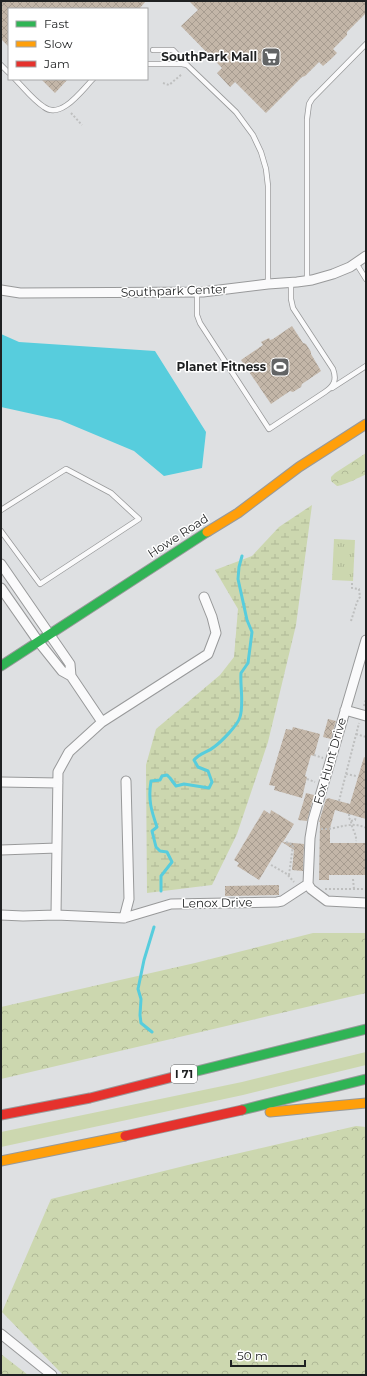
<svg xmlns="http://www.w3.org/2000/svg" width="367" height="1376" viewBox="0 0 367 1376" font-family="Montserrat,sans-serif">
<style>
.grass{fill:#ccd7af}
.forest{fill:url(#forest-crowns)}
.wetland{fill:url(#wetland-marsh)}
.park{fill:url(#park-tufts)}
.water{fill:#57cddd}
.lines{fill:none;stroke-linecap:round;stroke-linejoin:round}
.stream{stroke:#57cddd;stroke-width:3}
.building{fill:url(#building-cross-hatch)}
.lane-casing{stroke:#98999a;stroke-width:6}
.street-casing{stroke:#98999a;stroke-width:11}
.fast-casing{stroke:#98999a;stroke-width:11}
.slow-casing{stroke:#98999a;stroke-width:11}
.jam-casing{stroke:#98999a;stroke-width:11}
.path{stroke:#bebfbf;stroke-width:2;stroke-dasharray:2 2;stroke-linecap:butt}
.lane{stroke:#fafafb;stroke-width:4.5}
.street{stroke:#fafafb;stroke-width:9}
.fast{stroke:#30b455;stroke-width:9}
.slow{stroke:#ff9f0a;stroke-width:9}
.jam{stroke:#e5322d;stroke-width:9}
.labels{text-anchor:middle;stroke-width:3;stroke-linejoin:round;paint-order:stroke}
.shield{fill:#fff;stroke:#626464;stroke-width:1}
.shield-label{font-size:11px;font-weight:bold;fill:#1f2122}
.poi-label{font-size:12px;font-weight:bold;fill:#1f2122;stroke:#fff;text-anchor:end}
.street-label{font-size:12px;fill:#1f2122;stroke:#fff}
</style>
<defs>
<pattern id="forest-crowns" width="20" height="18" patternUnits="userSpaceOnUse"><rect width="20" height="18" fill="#ccd7af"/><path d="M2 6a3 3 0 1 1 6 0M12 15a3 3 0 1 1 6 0" fill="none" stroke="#afb896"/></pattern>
<pattern id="wetland-marsh" width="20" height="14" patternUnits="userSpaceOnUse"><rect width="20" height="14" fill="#ccd7af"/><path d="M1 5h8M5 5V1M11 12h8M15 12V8" fill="none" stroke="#afb896"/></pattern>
<pattern id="park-tufts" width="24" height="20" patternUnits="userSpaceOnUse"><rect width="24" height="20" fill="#ccd7af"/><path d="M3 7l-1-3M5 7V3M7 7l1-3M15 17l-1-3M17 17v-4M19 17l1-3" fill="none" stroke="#afb896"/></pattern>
<pattern id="building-cross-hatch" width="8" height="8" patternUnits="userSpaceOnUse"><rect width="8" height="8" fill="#c3b6a8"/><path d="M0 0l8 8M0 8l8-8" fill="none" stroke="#a79c90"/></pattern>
</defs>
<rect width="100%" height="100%" fill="#dee0e2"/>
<path class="grass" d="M366,1052V1065L243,1095L1,1147V1132L242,1082Z"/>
<path class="forest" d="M366,453V474C361,477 342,486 337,486L331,481V477L335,473Z
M313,933H366V993L1,1079V1007L195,963Z
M356,1126L366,1127V1375H63L2,1312L51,1199L188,1165Z
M1,1354L28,1375H1Z"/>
<path class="wetland" d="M312,505L296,625L268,742L237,834L212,885L147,893L146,765L156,729L220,675L234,657L238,609L215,570L252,556L279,527Z"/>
<path class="park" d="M334,539L355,540L353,581L332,580Z"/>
<path class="water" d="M1,334L19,342L155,351L206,432L202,468L164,476L134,451L60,420L1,407Z"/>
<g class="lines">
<path class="stream" d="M161,891V876L172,862L167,852L160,851L156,847L152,831L157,827C151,810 148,799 151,781L160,780L162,776L167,775L170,778L176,786L184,784L209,788L212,782L208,771L198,767L194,760C201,752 207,753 214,747C221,742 238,725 240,717C244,705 240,686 241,673L248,663L252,632L247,620L238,579L239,567L242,556
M152,1032L141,1023L140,1015L141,999L138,989L144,960L154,927"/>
</g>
<path class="building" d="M1,1H146L139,9H9V47L1,39Z
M189,1H366V13L347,32V35L333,49L337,53L330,60L323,66L319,62L305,76L302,77L266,113L235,82L230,87L217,73L222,68L181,26L198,10Z
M41,79H68L55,93Z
M292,326L303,343L306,344L311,352V354L321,371L302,384L301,387L293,392L290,391L271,404L241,360L263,345L261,342L269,338L270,340L273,339Z
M328,719L336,721L331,739L323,737Z
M293,727L320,734L314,756L311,755L305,776L307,777L302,798L274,790L275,786L269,785L286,729L292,730Z
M364,757L366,758V819L335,810L330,828V843H366V875H329V880H319L320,822H319L326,799H327L328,798L350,804Z
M306,793L314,795L307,821L298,820Z
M264,810L270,814L271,810L294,824L283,842L304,844L303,871L292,870L294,850L282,842L259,880L237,866L239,863L234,860Z
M279,885V895L225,896V886Z"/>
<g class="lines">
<defs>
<path id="lane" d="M153,50H173L188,66
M147,64H182L187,65L236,112L253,135L261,152L266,169L268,186V284
M1,65L9,73
M15,79C24,88 33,100 44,107C61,120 82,90 93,79
M356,263L366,279
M307,281V119L309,104L312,99L366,44
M197,292V315L200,323L269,429L325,392C334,386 337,380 333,369L293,308L291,299V282
M332,388L366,366
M1,510L66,469L111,493L139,519L40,584L1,531"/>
<path id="street" d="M1,290L20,293L203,292L268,284L297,282L312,280L333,274L350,267L366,256
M1,564L70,664L71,676
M1,588L38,641L62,671L71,676L102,722L208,654L216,633L212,617L204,597
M345,710L366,716
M1,782L58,783
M1,850L57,848
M308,884L310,838L313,820L366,640
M308,884L311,889L327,901L366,903
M1,915L23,916L56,915L58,772L69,752L102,722
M56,915L124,918L129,899L126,781
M124,918L171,904L277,902L282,901L308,884
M1,1334L52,1375"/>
<path id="fast" d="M1,666L207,532
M177,1076L366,1029
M242,1110L366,1079"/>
<path id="slow" d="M207,532L238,513L299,467L366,424
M270,1112L366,1103
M1,1161L125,1136"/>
<path id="jam" d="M1,1115L90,1098L177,1076
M125,1136L242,1110"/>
</defs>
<use href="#lane" class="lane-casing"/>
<use href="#street" class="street-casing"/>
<use href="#fast" class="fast-casing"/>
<use href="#slow" class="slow-casing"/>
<use href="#jam" class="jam-casing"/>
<path class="path" d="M163,83L169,85L182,74
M71,113L82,125
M351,621L357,602L360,597L359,589L352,588V581
M364,706L366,699
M356,734L366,737
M314,755L323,758
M346,774L356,776
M307,779L315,782
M339,801L359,723
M349,814V818L351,821C351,828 357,834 356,841
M351,821L355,820L356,816
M321,829C338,830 350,820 366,828
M286,842L293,845L289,875
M271,865L287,874L294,882
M353,879L354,889
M325,889H366"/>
<use href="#lane" class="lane"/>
<use href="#street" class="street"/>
<use href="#fast" class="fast"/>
<use href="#slow" class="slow"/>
<use href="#jam" class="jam"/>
</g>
<defs>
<symbol id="supermarket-square" viewBox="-11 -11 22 22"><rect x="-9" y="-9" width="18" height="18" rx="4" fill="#626465" stroke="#fff"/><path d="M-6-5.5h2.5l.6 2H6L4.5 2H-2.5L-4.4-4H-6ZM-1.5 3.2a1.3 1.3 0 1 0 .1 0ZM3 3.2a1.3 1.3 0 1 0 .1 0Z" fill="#fff"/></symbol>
<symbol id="stadium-square" viewBox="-11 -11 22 22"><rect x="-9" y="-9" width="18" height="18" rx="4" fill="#626465" stroke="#fff"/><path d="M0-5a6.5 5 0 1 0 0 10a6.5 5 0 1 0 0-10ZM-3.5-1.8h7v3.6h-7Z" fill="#fff"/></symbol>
</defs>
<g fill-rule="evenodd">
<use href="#supermarket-square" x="260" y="46" width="22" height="22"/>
<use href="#stadium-square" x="269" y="356" width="22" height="22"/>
</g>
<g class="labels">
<rect class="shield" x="171" y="1065" width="26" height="18" rx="3"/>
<g class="shield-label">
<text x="184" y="1078">I 71</text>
</g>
<g class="poi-label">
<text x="257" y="61">SouthPark Mall</text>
<text x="266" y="371">Planet Fitness</text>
</g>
<g class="street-label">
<text transform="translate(174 291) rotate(-2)" y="4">Southpark Center</text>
<text transform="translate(178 536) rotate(-33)" y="4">Howe Road</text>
<text transform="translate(330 761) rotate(-74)" y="4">Fox Hunt Drive</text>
<text transform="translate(217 903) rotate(-1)" y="4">Lenox Drive</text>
</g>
</g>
<rect width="367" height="1376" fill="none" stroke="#1f2122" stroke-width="4"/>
<rect x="8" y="8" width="140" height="72" fill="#ffffff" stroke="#a5a6a7"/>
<rect x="16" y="21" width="20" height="6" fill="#30b455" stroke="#a5a6a7"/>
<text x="44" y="28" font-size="12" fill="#1f2122">Fast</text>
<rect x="16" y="41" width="20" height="6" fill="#ff9f0a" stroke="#a5a6a7"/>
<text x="44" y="48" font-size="12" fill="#1f2122">Slow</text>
<rect x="16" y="61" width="20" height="6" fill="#e5322d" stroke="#a5a6a7"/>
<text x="44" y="68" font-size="12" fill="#1f2122">Jam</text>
<path d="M231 1360v6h74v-6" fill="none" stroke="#1f2122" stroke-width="2"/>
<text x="237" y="1360" font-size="12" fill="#1f2122" stroke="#ffffff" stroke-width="3" paint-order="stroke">50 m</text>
</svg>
